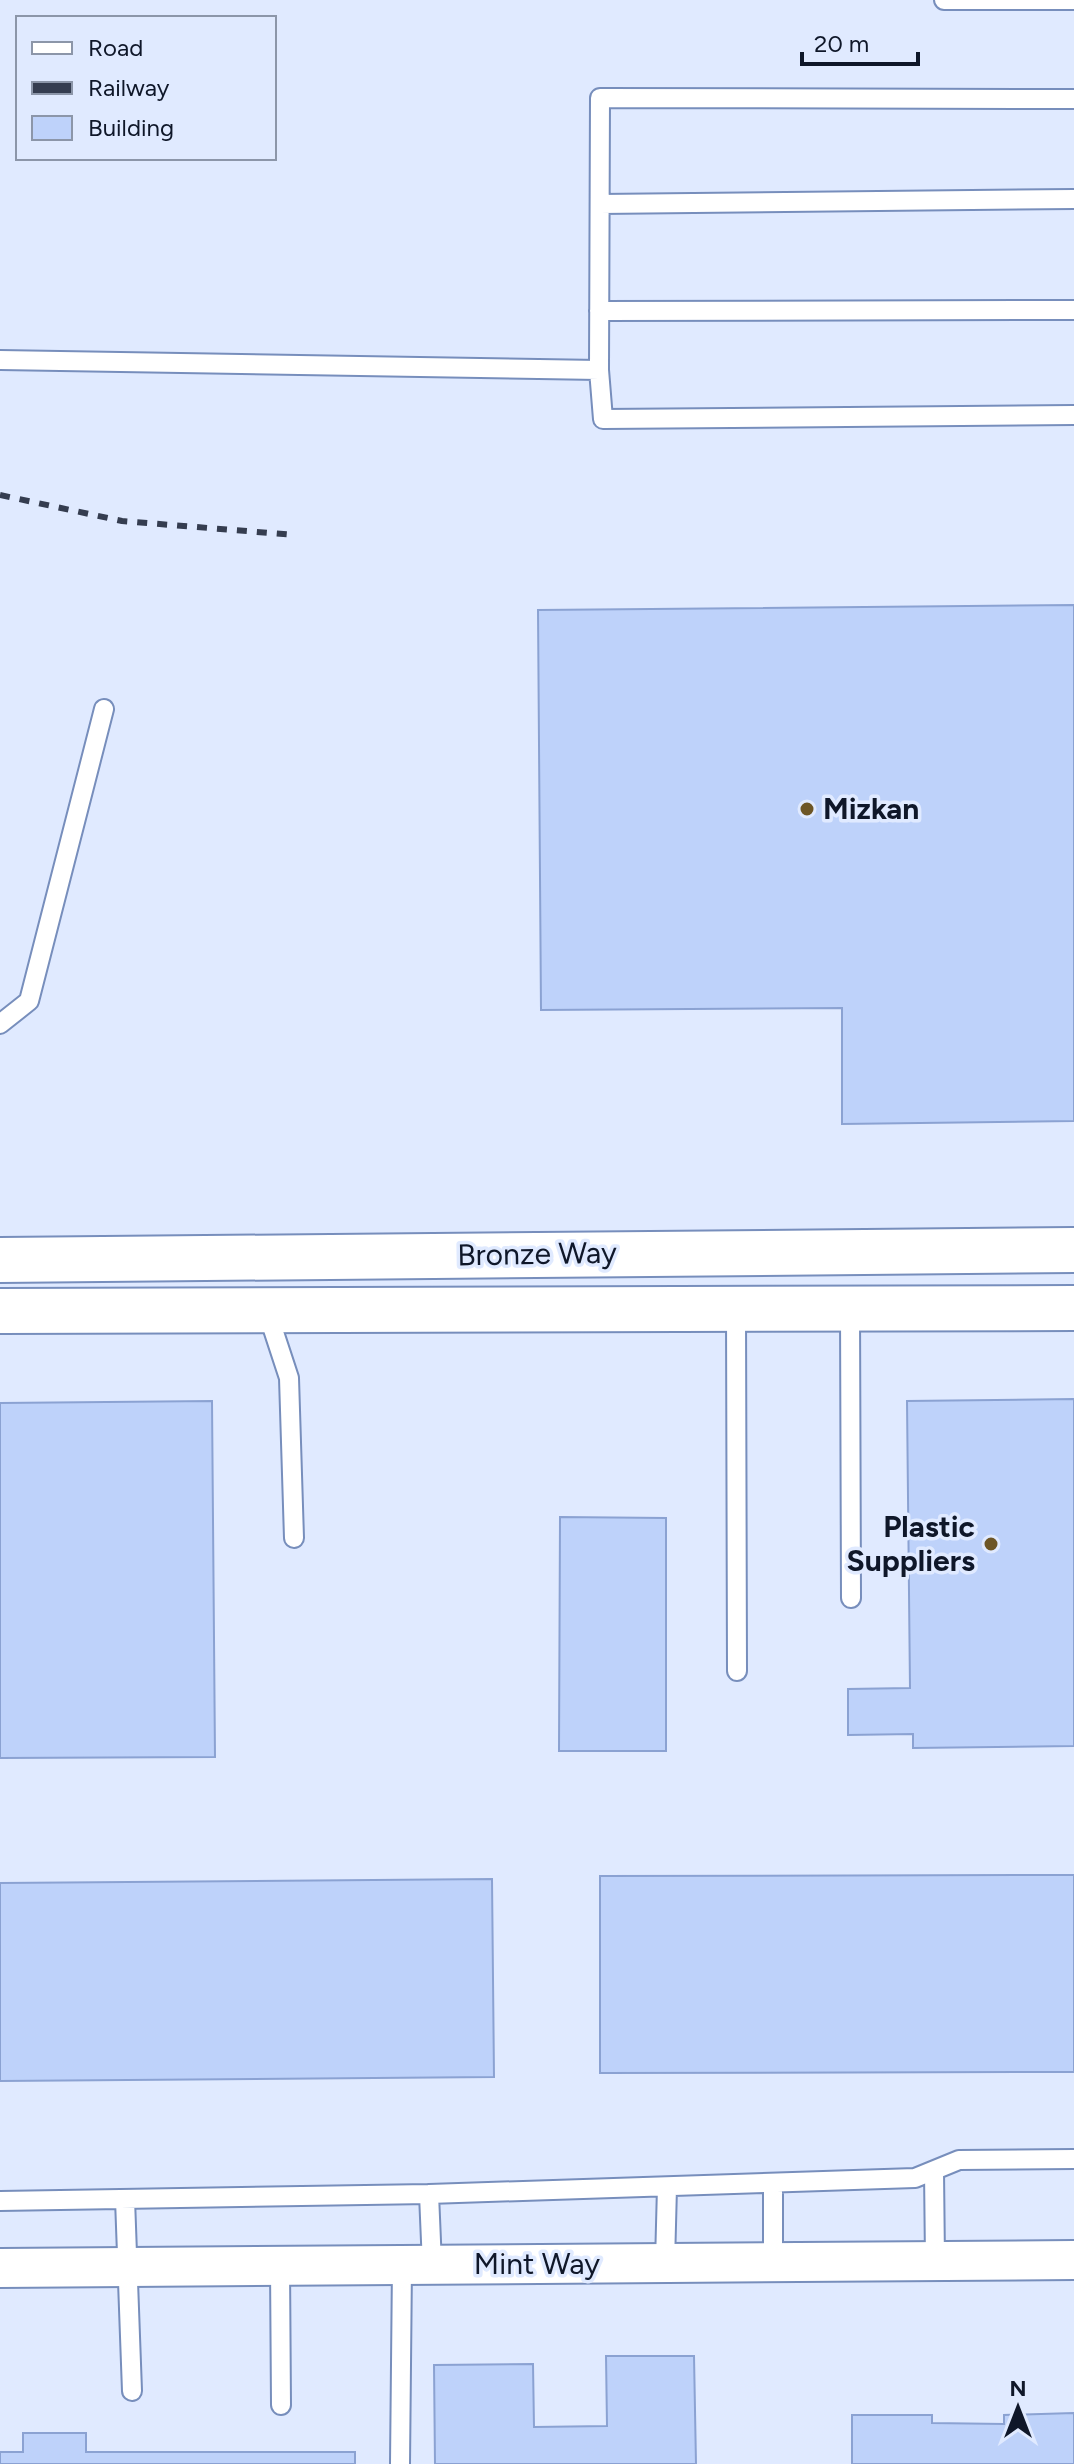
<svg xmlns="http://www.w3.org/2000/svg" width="1074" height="2464" viewBox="0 0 1074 2464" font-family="Figtree,sans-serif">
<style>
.building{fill:#bed2fa;stroke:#8ba2d2;stroke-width:2}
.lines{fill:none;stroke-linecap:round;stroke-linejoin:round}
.service-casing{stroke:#778ebc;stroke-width:22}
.minor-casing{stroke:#778ebc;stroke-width:42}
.tertiary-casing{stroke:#778ebc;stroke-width:48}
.service{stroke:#fff;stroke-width:18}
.minor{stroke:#fff;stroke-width:38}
.tertiary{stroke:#fff;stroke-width:44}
.rail{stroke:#353d50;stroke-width:6;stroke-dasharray:10 10;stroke-linecap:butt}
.poi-dot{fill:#6d5626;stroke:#e0eaff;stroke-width:3}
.labels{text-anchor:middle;stroke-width:7;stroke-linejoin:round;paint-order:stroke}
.poi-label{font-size:30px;font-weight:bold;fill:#0f1729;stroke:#e0eaff;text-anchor:start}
.street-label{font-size:30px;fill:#0f1729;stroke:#e0eaff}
</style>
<rect width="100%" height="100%" fill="#e0eaff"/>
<path class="building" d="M1074,605V1121L842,1124V1008L541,1010L538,610Z
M1074,1399V1746L913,1748V1734L848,1735V1689L910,1688L907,1401Z
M212,1401L215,1757L0,1758V1403Z
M560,1517L666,1518V1751H559Z
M1074,1875V2072L600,2073V1876Z
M492,1879L494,2077L0,2081V1883Z
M606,2356H694L696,2464H435L434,2365L533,2364L534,2427L607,2426Z
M1074,2413V2464H852V2415H932V2423L1004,2424V2415Z
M23,2433H86V2452H355V2464H0V2452H23Z"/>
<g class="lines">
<defs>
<path id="service" d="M944,0H1074
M600,204L1074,199
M599,311L1074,310
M0,360L599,370L603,419L1074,415
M599,370L600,98L1074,99
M0,1024L29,1001L104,709
M736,1310L737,1671
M850,1310L851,1598
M267,1311L289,1378L294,1538
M934,2171L935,2261
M773,2183V2262
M429,2194L432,2265
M125,2199L132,2391
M0,2201L429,2194L915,2178L959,2160L1074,2159
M665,2263L667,2187
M280,2266L281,2405
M400,2464L402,2265"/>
<path id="minor" d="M0,2268L1074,2260"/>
<path id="tertiary" d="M0,1260L1074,1250
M0,1311L1074,1308"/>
</defs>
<use href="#service" class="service-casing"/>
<use href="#minor" class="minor-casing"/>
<use href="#tertiary" class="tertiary-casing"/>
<use href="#service" class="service"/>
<use href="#minor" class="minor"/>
<use href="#tertiary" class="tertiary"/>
<path class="rail" d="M0,495L122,521L295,535"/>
</g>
<g class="poi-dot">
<circle cx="807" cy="809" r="8"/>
<circle cx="991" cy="1544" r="8"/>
</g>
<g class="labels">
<g class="poi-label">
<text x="823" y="819">Mizkan</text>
<text x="975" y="1537" text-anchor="end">Plastic<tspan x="975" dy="34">Suppliers</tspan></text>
</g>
<g class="street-label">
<text transform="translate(537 1254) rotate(-1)" y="10">Bronze Way</text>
<text x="537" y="2274">Mint Way</text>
</g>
</g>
<rect x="16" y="16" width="260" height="144" fill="#e0eaff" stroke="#8c96a9" stroke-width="2"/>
<rect x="32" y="42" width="40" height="12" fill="#ffffff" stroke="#8c96a9" stroke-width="2"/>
<text x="88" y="56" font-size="24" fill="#0f1729">Road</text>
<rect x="32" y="82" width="40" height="12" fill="#353d50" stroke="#8c96a9" stroke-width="2"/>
<text x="88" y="96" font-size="24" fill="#0f1729">Railway</text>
<rect x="32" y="116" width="40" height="24" fill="#bed2fa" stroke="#8c96a9" stroke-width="2"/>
<text x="88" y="136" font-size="24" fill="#0f1729">Building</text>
<g transform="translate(1018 2408)" stroke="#e0eaff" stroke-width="6" paint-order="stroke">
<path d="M0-6L14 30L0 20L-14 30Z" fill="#0f1729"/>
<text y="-12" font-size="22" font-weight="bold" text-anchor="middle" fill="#0f1729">N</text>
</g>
<path d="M802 52v12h116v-12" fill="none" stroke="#0f1729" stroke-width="4"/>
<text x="814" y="52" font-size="24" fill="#0f1729" stroke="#e0eaff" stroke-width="6" paint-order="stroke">20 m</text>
</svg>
